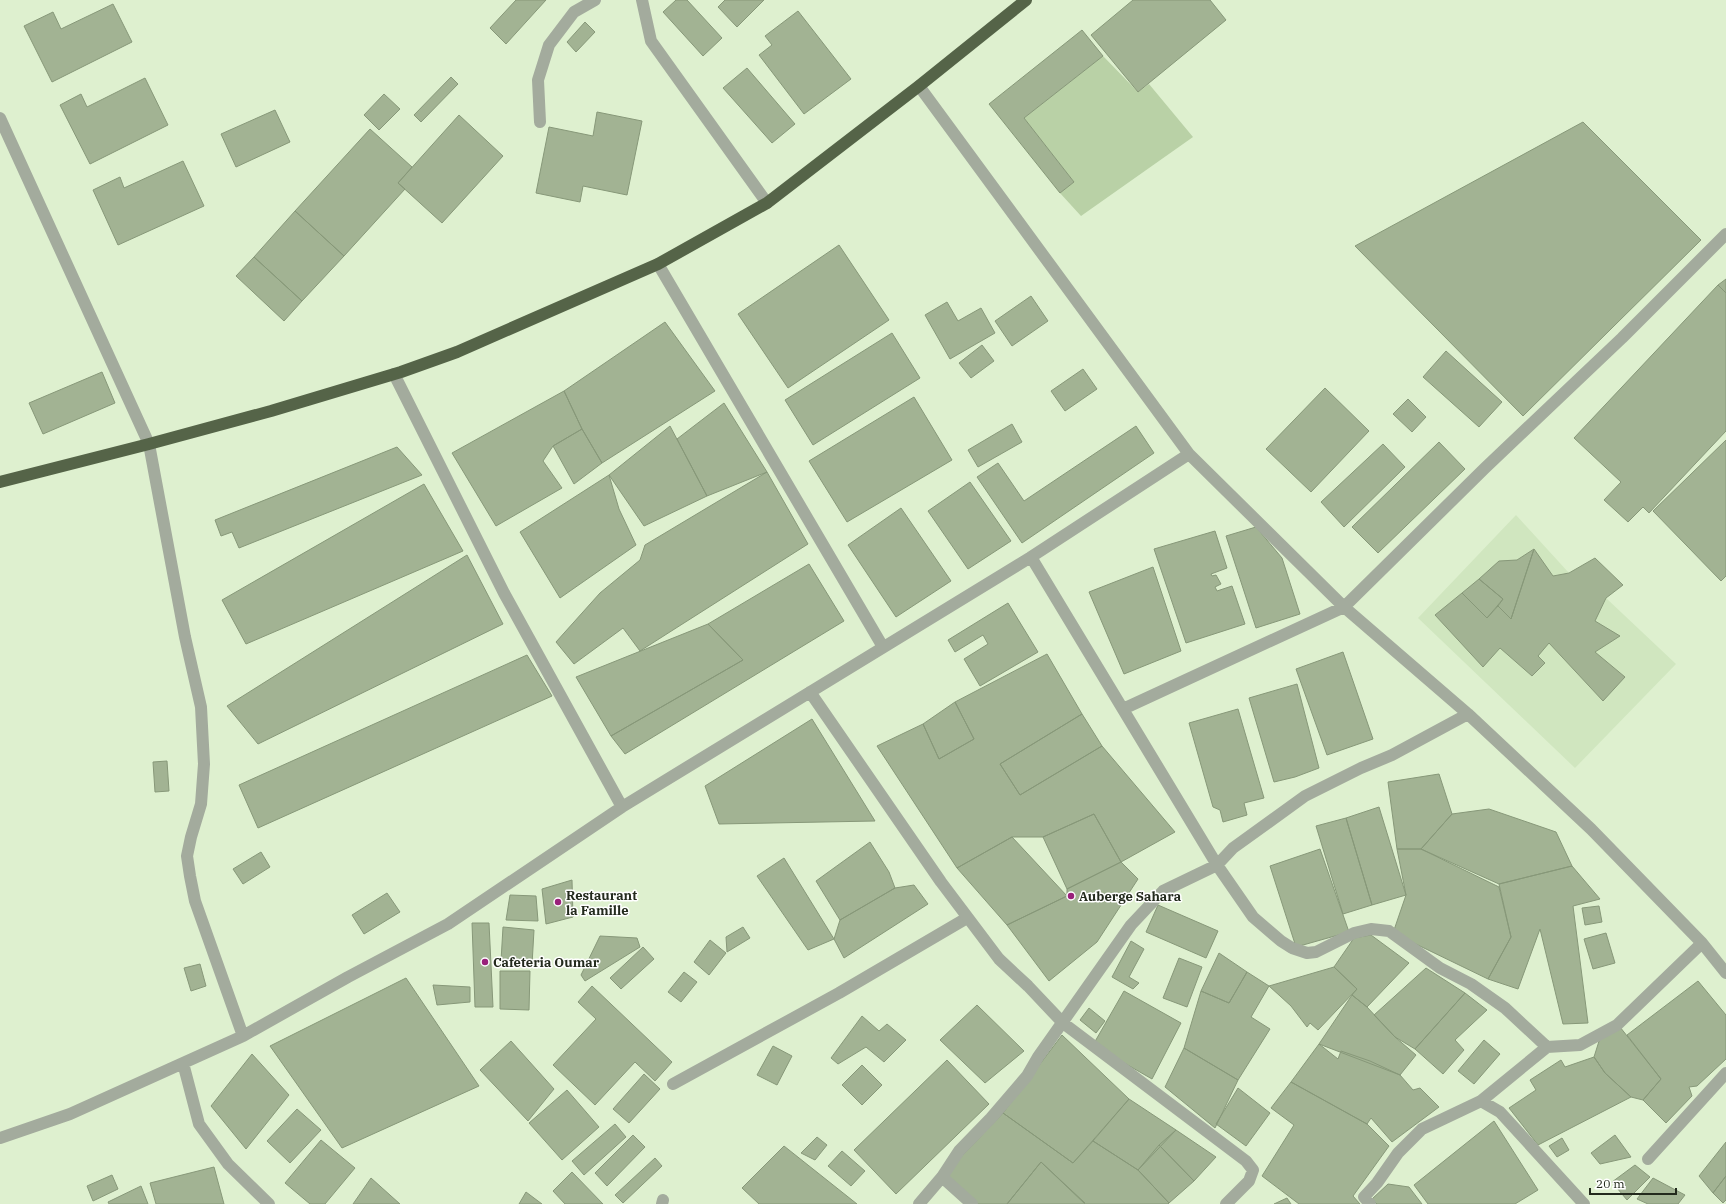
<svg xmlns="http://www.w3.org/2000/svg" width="1726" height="1204" viewBox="0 0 1726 1204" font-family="'IBM Plex Serif',serif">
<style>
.built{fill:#d0e6bf}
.green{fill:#b9d1a6}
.building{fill:#a2b393;stroke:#879879}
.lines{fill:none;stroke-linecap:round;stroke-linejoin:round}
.lane{stroke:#a3ab9d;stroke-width:12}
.street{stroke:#a3ab9d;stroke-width:12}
.highway{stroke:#556448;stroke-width:12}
.poi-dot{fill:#99207a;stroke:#fff;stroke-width:1.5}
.labels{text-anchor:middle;stroke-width:3;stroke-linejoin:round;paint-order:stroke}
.poi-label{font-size:13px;font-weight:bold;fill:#232a1d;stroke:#fff;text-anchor:start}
</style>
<rect width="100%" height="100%" fill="#def0cf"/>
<path class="built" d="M1516,515L1569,573L1606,598L1676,664L1575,768L1418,618Z"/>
<path class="green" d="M1103,56L1138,92L1149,84L1193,137L1081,216L1060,193L1074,182L1024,118Z"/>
<path class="building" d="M516,0H546L506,44L490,28Z
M676,0H687L722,38L703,56L663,12Z
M725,0H764L737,27L718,7Z
M1133,0H1210L1226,20L1138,92L1091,35Z
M113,4L132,42L52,82L24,26L53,12L61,29Z
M798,11L851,79L804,114L759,55L772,45L765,36Z
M585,22L595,32L576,52L567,42Z
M1082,30L1103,56L1024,118L1074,182L1060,193L989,104Z
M747,68L795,124L772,143L723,88Z
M451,77L458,84L421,122L414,115Z
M145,78L168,125L90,164L60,105L81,94L87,107Z
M384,94L400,109L379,130L364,115Z
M275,110L290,142L236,167L221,134Z
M597,112L642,121L627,195L583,186L580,202L536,193L549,127L593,136Z
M459,115L503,156L442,223L398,183Z
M1583,122L1701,240L1523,416L1355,246Z
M370,129L412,167L398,183L405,189L344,256L295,211Z
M183,161L204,206L118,245L93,190L120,177L124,188Z
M295,211L344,256L302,301L254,257Z
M839,245L889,320L788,388L738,314Z
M254,257L302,301L284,321L236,276Z
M1726,279V293L1718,285Z
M1718,285L1726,293V431L1649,513L1643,507L1628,522L1604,500L1621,482L1574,438Z
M1031,296L1048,321L1012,346L995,321Z
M947,302L958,321L981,308L995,333L950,359L925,315Z
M665,322L715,391L602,463L582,429L564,391Z
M892,333L920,378L813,445L785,400Z
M982,345L994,361L971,378L959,363Z
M1446,351L1502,402L1479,427L1423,377Z
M1083,369L1097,389L1065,411L1051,391Z
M102,372L115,403L43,434L29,403Z
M1325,388L1369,431L1311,492L1266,449Z
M564,391L582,429L553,446L543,461L562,488L496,526L452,453Z
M914,397L952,460L847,522L809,461Z
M1408,399L1426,417L1412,432L1393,414Z
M724,403L767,472L707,496L677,439Z
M1012,424L1022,442L978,467L968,450Z
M670,426L707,496L644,526L609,475Z
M1136,426L1154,453L1022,543L977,477L998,463L1024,501Z
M582,429L602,463L574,484L553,446Z
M1726,440V576L1721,581L1653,511Z
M1439,442L1465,469L1378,553L1352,527Z
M1383,444L1405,467L1344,527L1321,502Z
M397,447L422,475L239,548L232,532L221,536L215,520Z
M767,472L808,544L640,651L623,628L574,664L556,642L600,593L640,560L645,545Z
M609,475L619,509L636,545L560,598L520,532Z
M970,482L1011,541L968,569L928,511Z
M424,484L463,551L246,644L222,600Z
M901,508L951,581L896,617L848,545Z
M1256,527L1282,558L1300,614L1256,628L1226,536Z
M1215,531L1227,568L1211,574L1212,576L1216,575L1221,584L1215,587L1217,591L1232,586L1245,624L1186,643L1154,549Z
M1534,549L1511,619L1498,606L1503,599L1479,579L1499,561L1517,560Z
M1534,549L1553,576L1569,573L1595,558L1623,585L1606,598L1595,621L1620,636L1595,652L1625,677L1603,701L1549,643L1538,656L1545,663L1532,676L1500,648L1483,667L1435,615L1462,593L1487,618L1498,606L1511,619Z
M467,555L503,624L258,744L227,706Z
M809,564L844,621L625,754L611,736L743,660L708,624Z
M1153,567L1181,651L1124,674L1089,592Z
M1479,579L1503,599L1487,618L1462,593Z
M1008,603L1038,652L980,686L964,659L988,644L983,635L955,652L948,640Z
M708,624L743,660L611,736L576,677Z
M1343,652L1373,739L1327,755L1296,669Z
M1047,654L1082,714L1000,764L1020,795L1102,746L1175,832L1121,862L1094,814L1043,837H1012L957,868L877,746L923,724L939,759L974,739L955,702Z
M527,655L552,696L258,828L239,785Z
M1297,684L1319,768L1295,777L1274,782L1249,698Z
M955,702L974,739L939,759L923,724Z
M1238,709L1264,798L1244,803L1247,815L1223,822L1220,810L1213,807L1189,723Z
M1082,714L1102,746L1020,795L1000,764Z
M812,719L875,821L719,824L705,786Z
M167,761L169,791L155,792L153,762Z
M1439,774L1452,814L1421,849H1397L1388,782Z
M1379,807L1406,895L1372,905L1346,818Z
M1489,809L1556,832L1572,866L1499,884L1421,849L1452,814Z
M1094,814L1121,862L1067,889L1043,837Z
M1346,818L1372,905L1343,914L1316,826Z
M1012,837L1067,896L1007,925L957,868Z
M870,842L889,872L895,888L840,920L816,881Z
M1320,849L1349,932L1296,947L1270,866Z
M1397,849H1421L1499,887L1511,937L1488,979L1393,933L1406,895Z
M261,852L270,867L243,884L233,869Z
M784,858L834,939L808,950L757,876Z
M1121,862L1138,879L1097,942L1049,981L1007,925L1067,896V889Z
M1572,866L1600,899L1573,906L1588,1023L1563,1024L1540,929L1518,989L1488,979L1511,937L1499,884Z
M572,880L573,917L546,924L542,889Z
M914,885L928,904L844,958L834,939L840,920L895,888Z
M387,893L400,912L364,934L352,915Z
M510,895L536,896L538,921L506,920Z
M1158,905L1218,931L1206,958L1146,932Z
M1599,906L1602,922L1585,925L1582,908Z
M472,923H489L493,1007H475Z
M503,927L534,930L532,965L501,961Z
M743,927L750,938L727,952L726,937Z
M1606,933L1615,963L1593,969L1584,939Z
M1371,935L1409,963L1367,1007L1352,995L1357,989L1334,967L1354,938Z
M600,936L637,938L640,947L585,981L581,975Z
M710,940L726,953L709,975L694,962Z
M1131,941L1144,949L1129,977L1139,983L1133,989L1112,977Z
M643,947L654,959L621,989L610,978Z
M1219,953L1247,972L1229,1003L1201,991Z
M1179,958L1202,967L1187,1007L1163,998Z
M200,964L206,986L191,991L184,968Z
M1334,967L1357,989L1318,1030L1310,1023L1307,1027L1291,1006L1269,986Z
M1426,968L1465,993L1415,1049L1395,1037L1374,1015Z
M500,971H530L529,1010L500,1009Z
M684,972L697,982L681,1002L668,992Z
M1247,972L1269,986L1251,1017L1270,1029L1238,1080L1184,1048L1201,991L1229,1003Z
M406,978L479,1086L342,1148L270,1046Z
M1698,981L1726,1015V1059L1697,1086L1689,1087L1692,1096L1666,1123L1643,1100L1661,1079L1627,1035Z
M433,985L470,987V1002L437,1005Z
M592,986L672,1062L655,1081L635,1062L595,1105L553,1065L596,1019L578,1002Z
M1124,991L1181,1023L1152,1079L1093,1045Z
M1465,993L1487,1010L1455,1040L1464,1050L1443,1074L1415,1049Z
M1352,995L1367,1007L1395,1037L1416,1055L1400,1075L1319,1044Z
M977,1005L1024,1051L985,1083L940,1040Z
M1089,1008L1105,1021L1096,1033L1080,1020Z
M862,1016L879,1031L887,1024L906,1040L884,1062L866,1047L838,1064L831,1058Z
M1620,1027L1661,1079L1643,1100L1631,1097L1605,1073L1594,1057L1600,1038Z
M1062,1035L1129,1099L1073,1163L1003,1113Z
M1484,1040L1500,1054L1474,1084L1458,1071Z
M511,1041L554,1089L528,1121L480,1070Z
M1319,1044L1338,1059L1341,1051L1370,1061L1400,1075L1413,1090L1420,1088L1439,1107L1392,1142L1371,1118L1367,1124L1291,1082Z
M773,1046L792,1056L777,1085L757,1075Z
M1184,1048L1238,1080L1215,1128L1165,1087Z
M252,1054L289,1095L246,1149L211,1106Z
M1594,1057L1605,1073L1631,1097L1538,1145L1509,1108L1536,1090L1530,1080L1561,1060L1565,1067Z
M947,1060L989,1104L896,1194L854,1150Z
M862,1065L882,1085L862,1105L842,1085Z
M644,1074L660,1089L629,1123L613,1109Z
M1291,1082L1367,1124L1389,1146L1353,1196L1360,1204H1299L1262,1176L1294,1125L1271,1108Z
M1238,1088L1270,1113L1246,1146L1216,1124Z
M567,1090L599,1127L562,1160L529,1123Z
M1129,1099L1176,1130L1138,1170L1093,1141Z
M297,1109L321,1130L290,1163L267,1141Z
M1003,1113L1073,1163L1093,1141L1138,1170L1169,1203L1168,1204H1085L1041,1162L1007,1204H972L942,1177Z
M1494,1121L1538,1190L1515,1204H1428L1414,1185Z
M615,1124L626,1137L584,1175L572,1161Z
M1176,1130L1216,1157L1194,1181L1159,1145Z
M633,1135L645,1147L607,1186L595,1173Z
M1615,1135L1631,1157L1600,1164L1591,1153Z
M817,1137L827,1145L815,1160L801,1153Z
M1562,1138L1569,1150L1557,1157L1549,1146Z
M321,1140L355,1168L325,1204H310L285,1183Z
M1726,1142V1176L1713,1193L1699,1176Z
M1159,1145L1194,1181L1169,1203L1138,1170Z
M784,1146L857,1204H759L742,1188Z
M842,1151L865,1171L851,1186L828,1166Z
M655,1158L662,1166L623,1203L615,1195Z
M1041,1162L1085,1203L1084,1204H1007Z
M1635,1165L1650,1177L1627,1200L1612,1182Z
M214,1167L224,1204H156L150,1183Z
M572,1172L603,1204H565L553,1191Z
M112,1175L118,1189L93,1201L87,1186Z
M1726,1176V1200L1723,1203L1713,1193Z
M371,1178L400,1204H353Z
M1653,1178L1685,1195L1678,1204H1648L1637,1199Z
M1388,1184L1409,1187L1422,1204H1377L1372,1199Z
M141,1186L148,1204H109L108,1202Z
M526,1192L542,1204H519Z
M1287,1198L1291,1204H1274Z"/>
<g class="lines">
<path class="lane" d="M642,0L651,41L767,203
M540,122L538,80L549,45L574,12L595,0
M673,1084L839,993L967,918
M662,1204L663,1200"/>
<path class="street" d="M919,86L1189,454L1344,607L1468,714L1591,829L1702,943L1726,973
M0,118L149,444L185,637L201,707L204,764L201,804L191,837L187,856L190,876L195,901L243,1036
M658,264L883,647
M394,374L504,593L622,807
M1031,557L1217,865L1253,917L1281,941L1292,948L1307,953L1316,952L1354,933L1371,929L1389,931L1440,968L1471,984L1505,1008L1547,1047L1580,1045L1617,1025L1702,943
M810,692L941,882L999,959L1028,986L1063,1023L1246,1161L1253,1170L1249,1181L1226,1204
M1123,709L1344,607L1485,468L1622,338L1726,234
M183,1063L199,1124L228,1164L269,1204
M1481,1101L1500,1112L1584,1204
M0,1138L70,1114L243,1036L348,977L448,924L622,807L1031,557L1189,454
M1648,1159L1726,1073
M942,1177L972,1204
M919,1204L942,1177L959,1151L991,1118L1027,1076L1038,1057L1131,925L1163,891L1217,865L1233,848L1305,796L1361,768L1392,755L1468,714
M1370,1204L1364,1197L1377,1183L1398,1153L1422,1129L1481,1101L1547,1047"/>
<path class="highway" d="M0,482L149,444L271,411L401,372L457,352L658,264L767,203L919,86L1026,0"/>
</g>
<g class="poi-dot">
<circle cx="1071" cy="896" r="4"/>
<circle cx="558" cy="902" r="4"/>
<circle cx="485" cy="962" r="4"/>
</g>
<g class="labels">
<g class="poi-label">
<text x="566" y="900">Restaurant<tspan x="566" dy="15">la Famille</tspan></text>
<text x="1079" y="901">Auberge Sahara</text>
<text x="493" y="967">Cafeteria Oumar</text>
</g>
</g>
<path d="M1590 1188v6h86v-6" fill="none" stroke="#232a1d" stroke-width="2"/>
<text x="1596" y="1188" font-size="12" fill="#232a1d" stroke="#ffffff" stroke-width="3" paint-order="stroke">20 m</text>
</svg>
